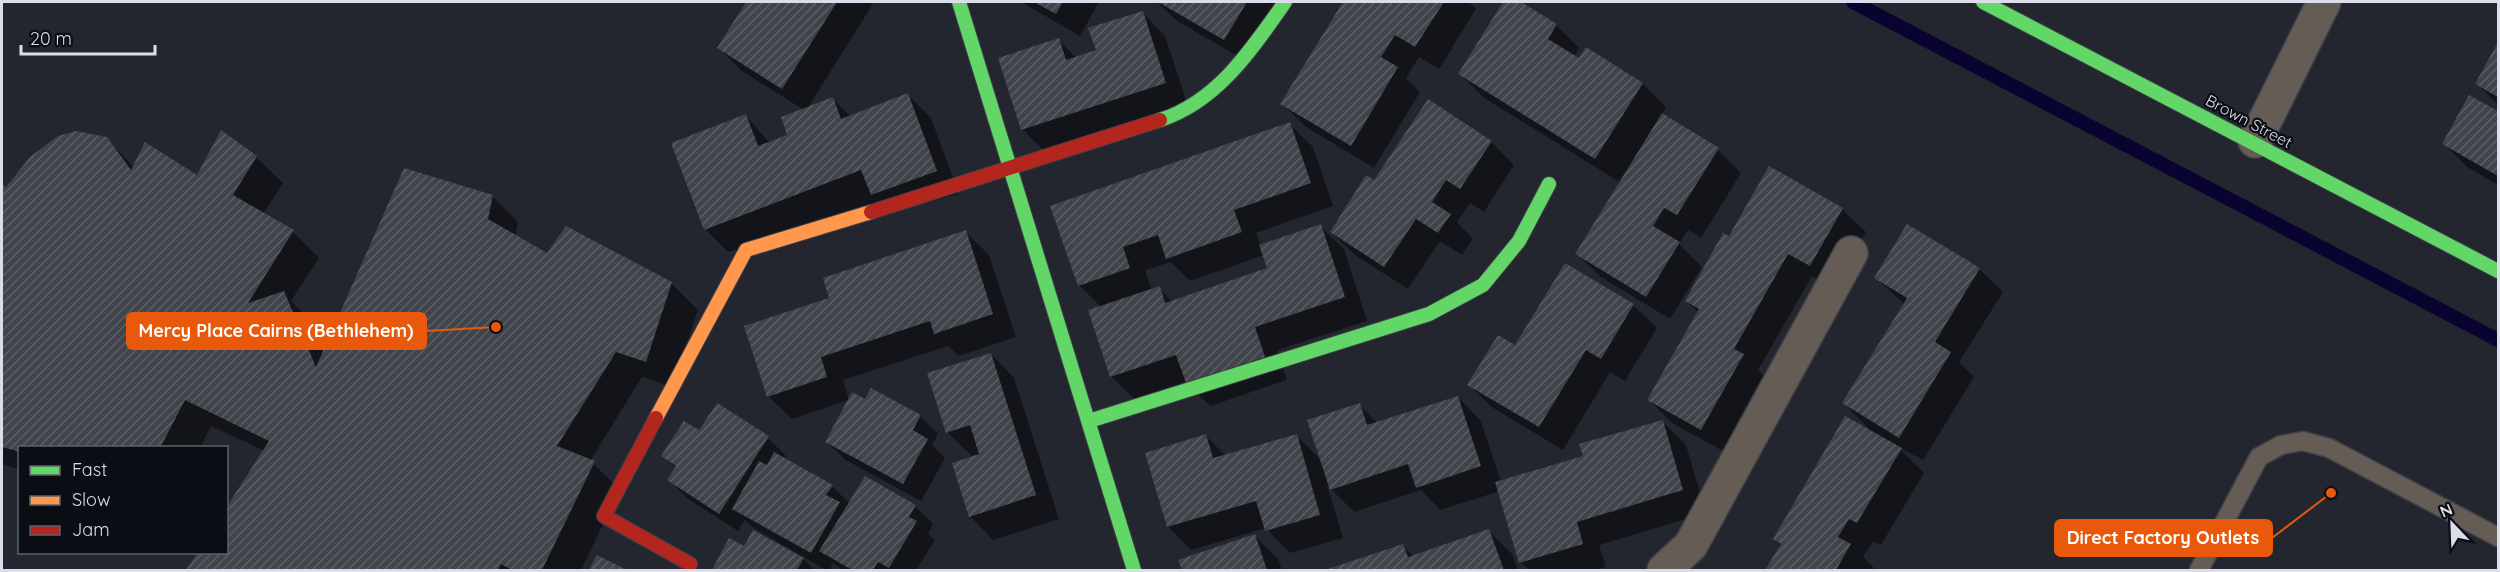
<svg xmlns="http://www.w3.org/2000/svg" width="2500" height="572" viewBox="0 0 2500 572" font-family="Quicksand,sans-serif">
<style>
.shadow{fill:#0007;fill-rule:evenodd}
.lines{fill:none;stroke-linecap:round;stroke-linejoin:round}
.stream{stroke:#08032f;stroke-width:14}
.building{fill:url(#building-hatch)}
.lane-casing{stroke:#3e4148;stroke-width:21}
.street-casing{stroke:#3e4148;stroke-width:36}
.fast-casing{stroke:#3e4148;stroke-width:16}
.slow-casing{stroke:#3e4148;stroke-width:16}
.jam-casing{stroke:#3e4148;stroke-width:16}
.lane{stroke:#655c56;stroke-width:18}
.street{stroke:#655c56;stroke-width:33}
.fast{stroke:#63d668;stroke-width:14}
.slow{stroke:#ff974d;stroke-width:14}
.jam{stroke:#b3261e;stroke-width:14}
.labels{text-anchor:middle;stroke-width:4.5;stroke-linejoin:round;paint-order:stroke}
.street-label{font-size:16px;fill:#dbdeea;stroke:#0b0d14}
.leader{fill:none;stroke:#e8590c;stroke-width:2}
.callout-dot{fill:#e8590c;stroke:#0b0d14;stroke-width:2}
.callout{fill:#e8590c;stroke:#e8590c;stroke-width:2}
.callout-label{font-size:18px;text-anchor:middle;font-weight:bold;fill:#fff}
</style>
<defs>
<pattern id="building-hatch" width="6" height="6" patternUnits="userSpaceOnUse" patternTransform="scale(1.5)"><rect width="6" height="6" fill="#41434b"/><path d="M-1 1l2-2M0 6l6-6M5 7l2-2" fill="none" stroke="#5c5e65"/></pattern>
</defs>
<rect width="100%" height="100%" fill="#24262f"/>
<path class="shadow" d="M748,2H874L807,109L833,99L851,117L908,95L931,118L959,194L728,252L705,229L746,116L770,143L789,136L804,110L742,71L719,48Z
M1021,2H1099L1080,36Z
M1157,2H1283L1248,62L1177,21Z
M1344,2H1469L1476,9L1439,69L1419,57L1406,78L1420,92L1374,168L1306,127L1282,104Z
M1505,2H1518L1556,25L1579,48L1574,57L1580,60L1586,49L1643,84L1666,107L1661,115L1718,150L1741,173L1701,238L1688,230L1679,244L1702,267L1670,319L1601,277L1577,254L1621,183L1483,97L1460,74Z
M1142,12L1165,36L1188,106L1046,153L1022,129L1058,40L1077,58L1098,51Z
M2498,46V105L2477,84Z
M2470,97L2498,113V185L2467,167L2444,144Z
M1289,124L1313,147L1333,206L1256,233L1261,246L1320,226L1344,249L1367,321L1277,350L1287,380L1210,406L1186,382L1134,399L1111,376L1101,307L1079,285L1052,207ZM1264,255L1268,269L1173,302L1159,288L1152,290L1145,270L1171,262L1190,281Z
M106,139L134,167L197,177L256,157L283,183L263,214L293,232L319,258L291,301L309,319L324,353L492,196L518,222L515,237L547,255L671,283L698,310L672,387L642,377L590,461L620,489L581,570H188L200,552H226L265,451L211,426L200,448H20V470L2,464V186L7,189Z
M1491,142L1514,165L1484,212L1470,203L1457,222L1473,239L1462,255L1440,241L1408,289L1355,255L1331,232Z
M1769,168L1842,209L1866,232L1834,288L1812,276L1758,370L1766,378L1725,452L1672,423L1649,400L1699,313L1686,301L1730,238Z
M1908,226L1979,269L2003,292L1959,362L1974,377L1923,460L1898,447L1924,473L1881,545L1873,541L1863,557L1874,568L1873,570H1767L1781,546L1774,539L1872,432L1844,403L1904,304L1876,278Z
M966,232L989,255L1016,337L959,356L948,346L843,380L849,400L792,419L768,396L831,299Z
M1565,265L1633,305L1657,328L1625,381L1610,372L1563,450L1493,408L1469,385L1515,347Z
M991,354L1014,378L1059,519L993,540L970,516L973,457L947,432Z
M1458,397L1481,421L1501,482L1585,457L1662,421L1686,445L1706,513L1599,545L1606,567L1593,570H1529L1520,562L1500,491L1440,510L1421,490L1354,512L1327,485L1343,538L1290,553L1266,528L1191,550L1168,526L1206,436L1226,456L1296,435L1322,461L1359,405L1378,423Z
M718,405L768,438L786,456L784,459L832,486L850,504L915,506L933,524L928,534L935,540L916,570H842L833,563L830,569L833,570H826L752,527L745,520L738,531L687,498L669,480L676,468L663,456L699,432Z
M920,416L938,434L932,445L945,458L921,501L844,459L826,441Z
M1489,531L1512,554L1518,570H1328L1402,545L1414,557Z
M1254,535L1278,559L1282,570H1183L1180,561Z
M730,540L745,548L803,559L815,570H713Z"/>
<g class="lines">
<path class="stream" d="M1853,2L2498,340"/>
</g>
<path class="building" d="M746,2H837L782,89L717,48Z
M1034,2H1063L1056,14Z
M1158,2H1247L1224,40Z
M1343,2H1444L1415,47L1395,35L1381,57L1398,67L1351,146L1280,104Z
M1503,2H1521L1557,24L1548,39L1579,58L1586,47L1643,83L1595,159L1458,74Z
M1143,11L1166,83L1021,130L998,58L1059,38L1066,60L1096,50L1088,28Z
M2498,42V97L2475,84Z
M908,93L937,171L871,195L861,170L704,230L671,143L746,114L758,146L787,135L781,117L833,97L841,119Z
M2469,95L2498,111V176L2442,144Z
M1428,99L1492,141L1460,189L1446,180L1432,202L1451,214L1438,233L1416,219L1384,267L1330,232L1366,175L1374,180Z
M1662,113L1719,148L1677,215L1664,208L1653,226L1680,242L1646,297L1575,254Z
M1290,122L1311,183L1234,210L1242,232L1166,259L1158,235L1123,247L1130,268L1078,286L1050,206Z
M221,130L257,156L233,195L294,230L248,303L284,291L316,367L404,168L493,195L488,219L547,253L566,226L672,282L646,362L616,352L557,446L595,461L542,570H512L501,564L498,570H186L198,552H226V508L269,441L185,400L160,448H20V452L2,447V184L6,187L30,157L58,136L76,131L107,137L131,170L145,142L197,175Z
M1769,166L1843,208L1810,266L1788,254L1734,349L1744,354L1701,430L1647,400L1699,309L1685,301L1723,233L1729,236Z
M1321,224L1345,297L1255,327L1265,357L1186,383L1176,355L1110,377L1088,310L1160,286L1165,303L1267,268L1259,245Z
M1907,224L1980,268L1935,342L1951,352L1899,438L1842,403L1907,298L1874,278Z
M966,230L993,314L934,334L930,321L821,357L827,377L767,397L744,326L829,298L823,278Z
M1565,263L1634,304L1601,359L1586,350L1539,427L1467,385L1498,335L1515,345Z
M991,353L1036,495L969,517L952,463L979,454L970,425L946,433L927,373Z
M871,388L921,415L913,430L928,439L903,484L825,442L852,392L865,399Z
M1458,396L1481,466L1416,488L1408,464L1330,490L1307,420L1360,403L1367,425Z
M717,403L769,436L719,514L667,480L676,466L661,456L684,421L699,430Z
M1845,416L1902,448L1857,523L1849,519L1838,537L1851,544L1836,570H1765L1781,544L1773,539Z
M1663,420L1683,490L1577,522L1583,544L1519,563L1495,482L1583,456L1579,444Z
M1206,434L1213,458L1297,434L1320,515L1265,531L1256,501L1167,527L1145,453Z
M774,452L833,485L826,495L840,502L811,553L732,509L759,461L767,465Z
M865,476L916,505L909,517L917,521L889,568L878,562L873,570H852L819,551Z
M1489,529L1504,570H1325L1403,544L1408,557Z
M753,530L804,558L797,570H712L729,538L744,546Z
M1255,534L1267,570H1182L1178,560Z
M597,555L627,570H589Z"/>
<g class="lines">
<defs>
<path id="lane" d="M2199,570L2259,457L2281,445L2303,441L2329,448L2498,537"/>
<path id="street" d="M2255,141L2324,2
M1664,570L1691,545L1851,253"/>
<path id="fast" d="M959,2L1134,570
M1983,2L2498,271
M1160,120C1217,102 1252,49 1285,2
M1089,421L1429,314L1483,285L1519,241L1549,184"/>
<path id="slow" d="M656,418L746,250L871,212"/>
<path id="jam" d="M871,212L1160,120
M656,418L604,516L690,564"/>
</defs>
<use href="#lane" class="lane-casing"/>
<use href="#street" class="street-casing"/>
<use href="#fast" class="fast-casing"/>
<use href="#slow" class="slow-casing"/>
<use href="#jam" class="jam-casing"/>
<use href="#lane" class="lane"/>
<use href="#street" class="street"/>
<use href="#fast" class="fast"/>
<use href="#slow" class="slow"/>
<use href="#jam" class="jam"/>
</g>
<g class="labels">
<g class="street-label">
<text transform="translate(2249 121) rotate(28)" y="6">Brown Street</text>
</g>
</g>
<path class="leader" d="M496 327L426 331M2331 493L2272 538"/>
<g class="callout-dot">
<circle cx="496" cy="327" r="6"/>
<circle cx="2331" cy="493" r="6"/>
</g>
<g class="callout">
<rect x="127" y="313" width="299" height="36" rx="6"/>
<rect x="2055" y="520" width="217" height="36" rx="6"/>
</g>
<g class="callout-label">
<text x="276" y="337">Mercy Place Cairns (Bethlehem)</text>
<text x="2163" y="544">Direct Factory Outlets</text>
</g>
<rect width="2500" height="572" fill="none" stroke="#dbdeea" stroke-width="6"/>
<rect x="18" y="446" width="210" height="108" fill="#0b0d14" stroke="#5e616a" stroke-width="1.5"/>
<rect x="30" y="466" width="30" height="9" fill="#63d668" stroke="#5e616a" stroke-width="1.5"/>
<text x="72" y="476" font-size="18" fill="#dbdeea">Fast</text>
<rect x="30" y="496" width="30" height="9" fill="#ff974d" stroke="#5e616a" stroke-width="1.5"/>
<text x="72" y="506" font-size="18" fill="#dbdeea">Slow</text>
<rect x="30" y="526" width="30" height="9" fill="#b3261e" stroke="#5e616a" stroke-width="1.5"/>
<text x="72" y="536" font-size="18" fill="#dbdeea">Jam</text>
<g transform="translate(2452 524) rotate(337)" stroke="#0b0d14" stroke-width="4.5" paint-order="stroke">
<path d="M0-4.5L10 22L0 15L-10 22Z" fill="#dbdeea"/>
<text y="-9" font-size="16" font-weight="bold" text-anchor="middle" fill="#dbdeea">N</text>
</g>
<path d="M21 45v9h134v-9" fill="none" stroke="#dbdeea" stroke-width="3"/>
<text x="30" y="45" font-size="18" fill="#dbdeea" stroke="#0b0d14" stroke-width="4.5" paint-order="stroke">20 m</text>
</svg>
